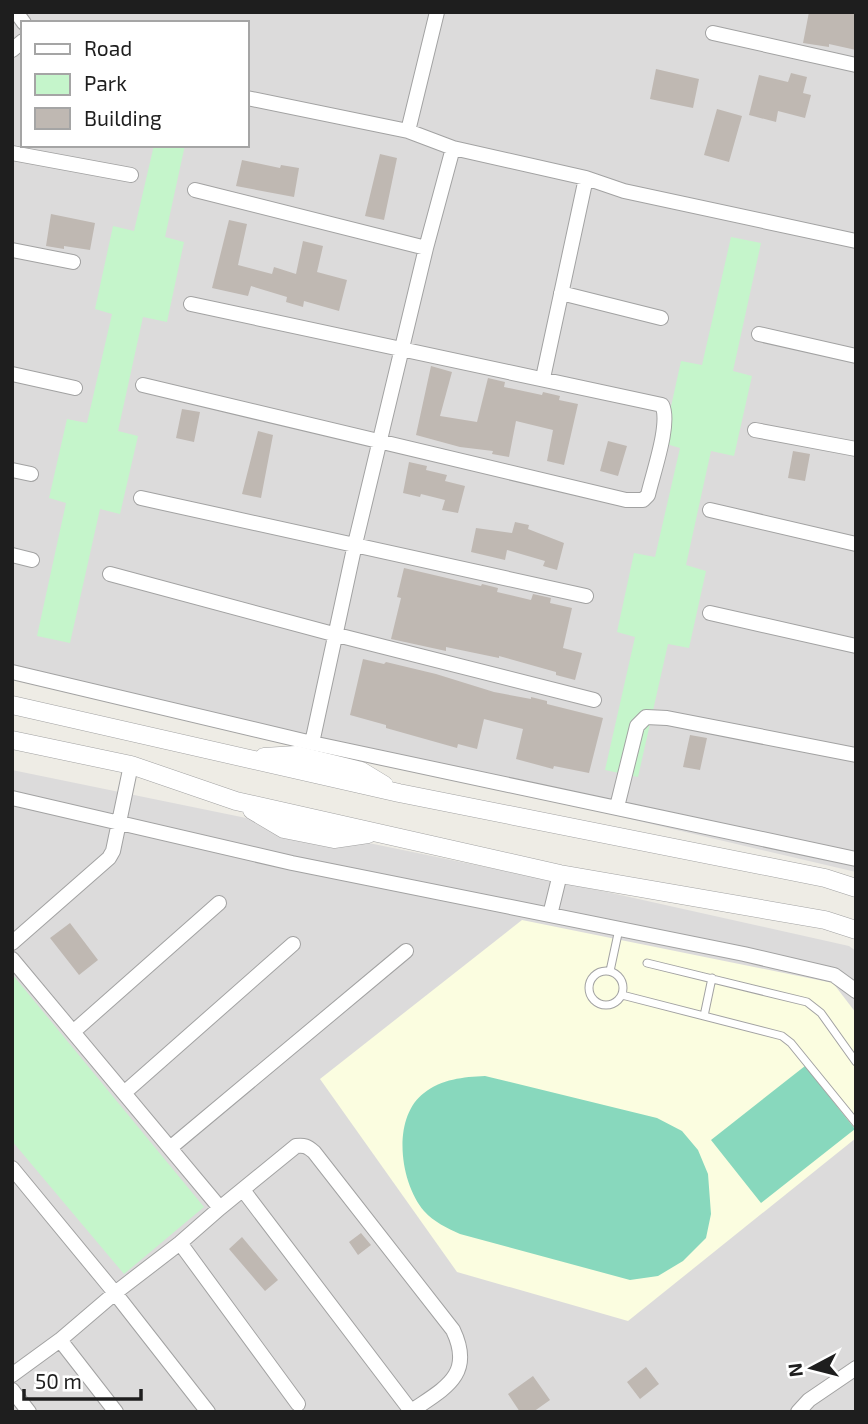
<svg xmlns="http://www.w3.org/2000/svg" width="868" height="1424" viewBox="0 0 868 1424" font-family="'Exo 2',sans-serif">
<style>
.residential{fill:#dcdbdb;fill-rule:evenodd}
.education{fill:#fbfde0}
.park{fill:#c5f5cb}
.pitch{fill:#88d8bd}
.building{fill:#bfb8b2}
.lines{fill:none;stroke-linecap:round;stroke-linejoin:round}
.service-casing{stroke:#a2a2a2;stroke-width:9}
.minor-casing{stroke:#a2a2a2;stroke-width:16}
.tertiary-casing{stroke:#a2a2a2;stroke-width:19}
.service{stroke:#fff;stroke-width:7}
.minor{stroke:#fff;stroke-width:14}
.tertiary{stroke:#fff;stroke-width:18}
</style>
<rect width="100%" height="100%" fill="#eeece5"/>
<path class="residential" d="M12,12H856V872L370,758L12,678ZM23,23H247V145H23Z
M12,770L607,892L849,946L856,951V1412H12Z"/>
<path class="education" d="M522,920L833,983L856,1013V1138L628,1321L457,1272L320,1079Z"/>
<path class="park" d="M154,145H185L165,237L184,242L167,322L143,317L118,431L138,436L120,514L100,509L70,643L37,636L66,503L49,498L67,419L87,423L112,314L95,309L113,226L134,231Z
M731,237L761,243L733,371L752,376L734,456L711,451L686,565L706,571L689,648L668,644L638,777L605,770L635,637L617,632L634,553L655,557L680,448L663,443L681,361L702,365Z
M12,974L204,1207L124,1274L12,1141Z"/>
<path class="pitch" d="M805,1066L855,1129L761,1203L711,1140Z
M485,1076L657,1118L682,1131L698,1150L708,1174L711,1214L706,1238L683,1261L658,1276L630,1280L460,1234C447,1228 434,1222 424,1211C400,1183 391,1118 424,1093C442,1079 463,1077 485,1076Z"/>
<path class="building" d="M809,12H856V50L829,44V47L803,43Z
M656,69L699,79L693,108L650,99Z
M791,73L807,77L803,93L811,95L805,118L778,111L776,122L749,115L759,75L788,82Z
M717,109L742,116L729,162L704,155Z
M380,154L397,158L384,220L365,216Z
M242,160L280,168L281,165L299,168L294,197L236,186Z
M51,214L95,223L90,250L64,246V249L46,246Z
M229,220L247,224L238,265L272,274L274,267L296,274L303,241L323,246L317,272L347,280L339,311L304,301L303,307L286,302L287,297L251,286L248,296L212,288Z
M431,366L452,372L440,416L477,422L488,378L505,382L504,387L542,395L543,392L560,396L559,400L578,404L564,465L547,461L553,430L516,421L509,457L492,454L493,451L460,447L416,435Z
M182,409L200,412L194,442L176,438Z
M258,431L273,435L261,498L242,494Z
M608,441L627,446L618,476L600,471Z
M793,451L810,454L805,481L788,478Z
M409,462L427,466L426,470L447,475L445,481L465,486L458,513L442,510L445,500L421,494L420,497L403,493Z
M515,522L529,525L528,529L564,543L557,570L543,566L545,561L507,550L505,560L471,552L476,528L512,533Z
M404,568L481,586L482,584L498,588L497,592L531,600L533,594L551,598L550,603L572,608L563,648L582,653L575,680L556,675V672L499,656V658L446,647V651L391,639L401,598L397,597Z
M363,659L384,664L386,662L436,674L494,692L531,699V697L547,701V704L603,718L589,773L554,766L553,769L516,759L523,729L507,725L484,719L477,749L458,744L457,748L386,728V725L350,715Z
M690,735L707,738L700,770L683,767Z
M70,923L98,960L79,975L50,938Z
M361,1233L371,1245L358,1255L349,1242Z
M242,1237L278,1280L265,1291L229,1249Z
M646,1367L659,1384L640,1399L627,1382Z
M533,1376L550,1400L533,1412H520L508,1394Z"/>
<g class="lines">
<defs>
<path id="service" d="M647,963L807,1002L821,1013L856,1062
M610,971L619,929
M589 988a17 17 0 1 1 34 0a17 17 0 1 1-34 0Z
M622,995L782,1036L791,1043L856,1123
M704,1016L712,978"/>
<path id="minor" d="M16,12L24,23
M713,33L856,65
M12,50L23,41
M247,98L408,131L453,148L586,178L624,191L856,241
M408,131L437,12
M12,153L131,175
M195,190L426,248
M12,250L73,262
M561,293L661,318
M759,334L856,356
M12,374L75,388
M543,378L586,178
M143,385L626,500H643L648,495C653,473 671,423 662,405L191,304
M755,430L856,449
M12,470L31,474
M141,498L586,596
M710,510L856,544
M12,555L32,560
M110,574L337,635L594,700
M710,613L856,646
M12,672L312,743L856,859
M312,743L355,544L426,248L453,148
M12,798L292,863L744,954L834,975L856,991
M617,807L637,726L646,717L667,718L856,755
M550,915L560,874
M12,943L109,858L113,851L131,765
M12,959L220,1208
M73,1032L219,903
M124,1093L293,944
M170,1148L406,951
M12,1168L115,1293L208,1412
M243,1190L411,1411
M180,1243L298,1404
M60,1340L116,1412
M12,1375L60,1340L115,1293L180,1243L220,1208L296,1146C304,1145 307,1146 314,1152L453,1330C475,1376 443,1389 410,1412
M12,1390L29,1412
M798,1412L809,1400L856,1368"/>
<path id="tertiary" d="M12,705L399,793L825,878L856,888
M12,740L131,765L236,801L560,874L825,920L856,930
M264,757L296,755L361,771L384,785
M252,810L284,829L334,839L368,834"/>
</defs>
<use href="#service" class="service-casing"/>
<use href="#minor" class="minor-casing"/>
<use href="#tertiary" class="tertiary-casing"/>
<use href="#service" class="service"/>
<use href="#minor" class="minor"/>
<use href="#tertiary" class="tertiary"/>
</g>
<rect width="868" height="1424" fill="none" stroke="#1e1e1e" stroke-width="28"/>
<rect x="21" y="21" width="228" height="126" fill="#ffffff" stroke="#a5a5a5" stroke-width="2"/>
<rect x="35" y="44" width="35" height="10" fill="#ffffff" stroke="#a5a5a5" stroke-width="2"/>
<text x="84" y="56" font-size="21" fill="#1e1e1e">Road</text>
<rect x="35" y="74" width="35" height="21" fill="#c5f5cb" stroke="#a5a5a5" stroke-width="2"/>
<text x="84" y="91" font-size="21" fill="#1e1e1e">Park</text>
<rect x="35" y="108" width="35" height="21" fill="#bfb8b2" stroke="#a5a5a5" stroke-width="2"/>
<text x="84" y="126" font-size="21" fill="#1e1e1e">Building</text>
<g transform="translate(812 1368) rotate(263)" stroke="#ffffff" stroke-width="5" paint-order="stroke">
<path d="M0-5L12 26L0 18L-12 26Z" fill="#1e1e1e"/>
<text y="-10" font-size="19" font-weight="bold" text-anchor="middle" fill="#1e1e1e">N</text>
</g>
<path d="M24 1389v10h117v-10" fill="none" stroke="#1e1e1e" stroke-width="3.5"/>
<text x="35" y="1389" font-size="21" fill="#1e1e1e" stroke="#ffffff" stroke-width="5" paint-order="stroke">50 m</text>
</svg>
